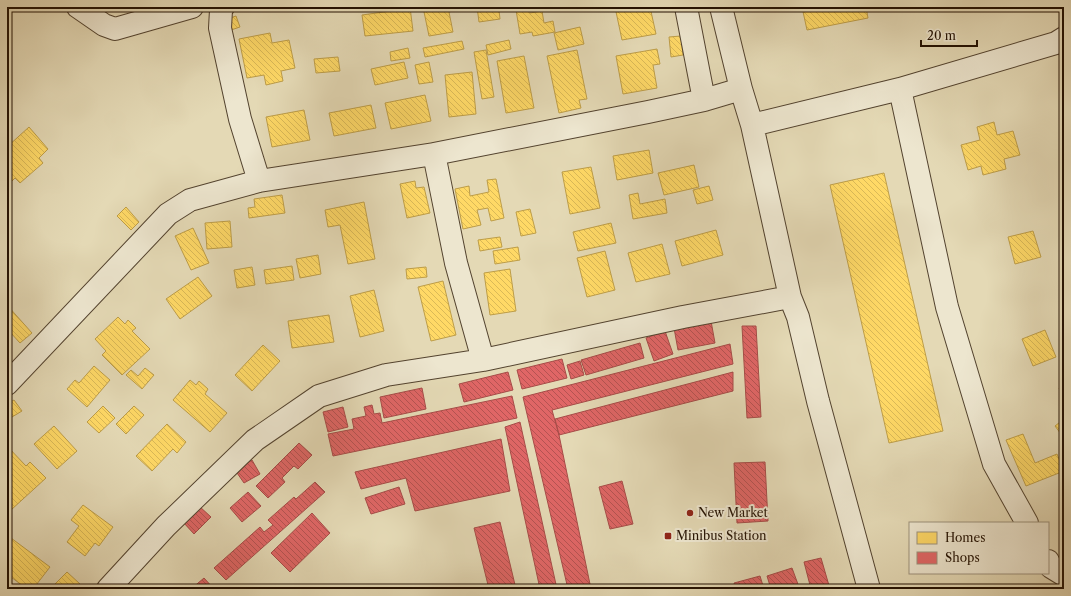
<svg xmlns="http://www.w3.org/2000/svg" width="1071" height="596" viewBox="0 0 1071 596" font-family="'Libre Caslon Text',serif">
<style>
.homes{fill:url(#homes-back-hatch);stroke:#bd9d48}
.shops{fill:url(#shops-back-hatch);stroke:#a74c48}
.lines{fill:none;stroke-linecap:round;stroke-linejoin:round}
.minor-casing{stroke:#53432f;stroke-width:24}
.minor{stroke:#ede6cf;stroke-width:22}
.poi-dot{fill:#8f2418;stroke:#ede6cf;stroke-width:1.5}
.labels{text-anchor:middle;stroke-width:4;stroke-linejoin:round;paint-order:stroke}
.poi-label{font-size:12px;fill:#231102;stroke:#ede6cf;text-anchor:start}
</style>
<defs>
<pattern id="homes-back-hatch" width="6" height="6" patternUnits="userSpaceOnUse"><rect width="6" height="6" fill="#ffd966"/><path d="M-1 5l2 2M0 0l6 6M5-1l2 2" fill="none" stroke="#dab957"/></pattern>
<pattern id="shops-back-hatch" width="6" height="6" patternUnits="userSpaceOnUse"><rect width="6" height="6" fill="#e06666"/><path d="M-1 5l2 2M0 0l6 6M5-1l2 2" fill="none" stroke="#b55352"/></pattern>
</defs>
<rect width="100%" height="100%" fill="#e4d9b5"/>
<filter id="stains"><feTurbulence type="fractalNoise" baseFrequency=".005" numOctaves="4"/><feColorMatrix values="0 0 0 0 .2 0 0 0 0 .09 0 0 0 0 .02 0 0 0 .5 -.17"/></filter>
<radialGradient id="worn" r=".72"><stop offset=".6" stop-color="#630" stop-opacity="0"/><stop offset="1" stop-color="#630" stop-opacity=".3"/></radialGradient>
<path class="homes" d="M391,7H410L413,31L365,36L362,15L391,11Z
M423,7H456L457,10L449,12L453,32L429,36Z
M477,7H514L499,10L500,19L479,22Z
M615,7H650L656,34L622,40Z
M802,7H866L868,18L807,30Z
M529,8L530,13L542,11L544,23L553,21L555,32L533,36L532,32L520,34L516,10Z
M236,16L240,27L231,30L227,19Z
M580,27L584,44L558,50L554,33Z
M270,33L272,43L289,40L295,68L281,71L283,81L266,85L264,75L247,78L239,39Z
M681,36L683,55L671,57L669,37Z
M509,40L511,49L488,55L486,45Z
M462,41L464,49L425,57L423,48Z
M408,48L410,58L391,61L390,52Z
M657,49L660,64L653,65L657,88L623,94L616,56Z
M486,50L494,97L482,99L474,52Z
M577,50L587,99L579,100L581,108L559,113L547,56Z
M524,56L534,108L506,113L497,61Z
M338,57L340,71L316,73L314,59Z
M404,62L408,78L375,85L371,69Z
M429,62L433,82L419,84L415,65Z
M472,72L476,114L449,117L445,75Z
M425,95L431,121L391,129L385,103Z
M371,105L376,128L334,136L329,113Z
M304,110L310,140L272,147L266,117Z
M994,122L997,135L1013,131L1020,155L1004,159L1006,169L983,175L981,166L968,170L961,145L980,140L977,127Z
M29,127L48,149L39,158L43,163L20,183L15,178L7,186V156L10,153L7,149V147Z
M649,150L653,173L617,180L613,156Z
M694,165L699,187L664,195L658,173Z
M591,167L600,208L570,214L562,172Z
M884,173L943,431L889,443L830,185Z
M496,179L504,218L491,221L488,208L477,210L481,225L463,229L455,189L469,186L470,196L489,192L487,180Z
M415,181L416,188L424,187L430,213L407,218L400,184Z
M709,186L713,200L697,204L693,190Z
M638,193L640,204L665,199L667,213L633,219L629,195Z
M282,195L285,213L249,218L248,208L255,207L254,199Z
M364,202L375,259L348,264L340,225L328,227L325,210Z
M126,207L139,222L131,230L117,216Z
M530,209L536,233L521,236L516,212Z
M230,221L232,247L207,249L205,223Z
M611,223L616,243L578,251L573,232Z
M193,228L209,263L191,270L175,236Z
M716,230L723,255L682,266L675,241Z
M1033,231L1041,257L1015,264L1008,237Z
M500,237L502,247L480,251L478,240Z
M662,244L670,274L636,282L628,253Z
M518,247L520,260L495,264L493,251Z
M605,251L615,290L587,297L577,258Z
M318,255L321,274L300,278L296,259Z
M292,266L294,280L266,284L264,270Z
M252,267L255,285L237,288L234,270Z
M426,267L427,277L407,279L406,269Z
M510,269L516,311L490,315L484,273Z
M198,277L212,296L180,319L166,299Z
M443,281L456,335L431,341L418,287Z
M374,290L384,331L360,337L350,296Z
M7,305L32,333L20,343L10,332L8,334L7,333Z
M329,315L334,342L292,348L288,321Z
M118,317L125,324L128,320L136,328L132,331L150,349L122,375L102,355L106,351L95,339Z
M1045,330L1056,357L1033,366L1022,339Z
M263,345L280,361L252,391L235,375Z
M94,366L110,380L87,407L67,389L75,380L79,383Z
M145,368L154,375L142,389L126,375L131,370L138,376Z
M190,380L196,385L199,381L208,389L205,394L227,413L210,432L173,400Z
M1064,386V398L1059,388Z
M14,400L22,411L7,420V404Z
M103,406L115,418L99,433L87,422Z
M134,406L144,415L126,434L116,424Z
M1064,419V438L1055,426Z
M167,424L186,442L177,453L173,449L152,471L136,456Z
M54,426L77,451L57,469L34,444Z
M1023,434L1035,463L1057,454L1064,471L1026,486L1006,440Z
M7,446L26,466L30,462L46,478L11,510L7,506Z
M83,505L113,527L99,546L95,543L85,556L67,542L79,526L71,520Z
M11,538L50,567L33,589H27L7,574V543Z
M67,572L80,584L75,589H50Z"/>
<path class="shops" d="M711,321L715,343L678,350L674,328Z
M742,326H756L761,417L747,418Z
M665,331L673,354L654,361L646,338Z
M640,343L644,358L586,375L581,360Z
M730,344L733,364L552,410L559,435L591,589H568L523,397Z
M562,359L567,378L522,389L517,370Z
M580,361L584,375L571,379L567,365Z
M508,372L513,390L464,402L459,384Z
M733,372V391L559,435L555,419Z
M422,388L426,409L384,418L380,397Z
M512,396L517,418L333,456L328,434L354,429L352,419L366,416L364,407L372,405L374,414L380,413L382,423Z
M343,407L348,427L328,432L323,412Z
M520,422L557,589H540L505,427Z
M501,439L510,491L415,511L406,478L361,489L355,472Z
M299,443L312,455L298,469L294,466L282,478L285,482L268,498L256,486Z
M252,460L260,474L244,483L235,470Z
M765,462L768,521L737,523L734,463Z
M622,481L633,524L610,529L599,487Z
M315,482L325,492L226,580L214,568L260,527L264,532L273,525L268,520L294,497L296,499Z
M399,487L405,504L371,514L365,498Z
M248,492L261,506L242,522L230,508Z
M199,506L211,517L194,534L183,522Z
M312,513L330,533L290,572L271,553Z
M500,522L516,589H489L474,528Z
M821,558L830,589H811L804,562Z
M792,568L799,587L794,589H771L767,576Z
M760,576L764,589H736L734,583Z
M204,578L214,589H191Z"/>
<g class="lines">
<defs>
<path id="minor" d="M78,7L104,25L115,29L192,7
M223,7L221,10L220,28L240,119L259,181
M686,7L704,100
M721,7L741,89L752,125L790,297L798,317L818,401L869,589
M900,89L947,307L994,464L1027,523
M752,125L900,89L1056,43L1064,38
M434,154L456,263L483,360
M7,384L168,214L190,200L259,181L434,154L648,112L704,100L741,89
M1048,561L1051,567L1064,575
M108,589L166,526L255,440L319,396L386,375L483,360L683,317L790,297"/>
</defs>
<use href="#minor" class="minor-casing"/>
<use href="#minor" class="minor"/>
</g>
<g class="poi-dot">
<circle cx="690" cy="513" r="4"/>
<rect x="664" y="532" width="8" height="8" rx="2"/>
</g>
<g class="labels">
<g class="poi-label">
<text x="698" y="517">New Market</text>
<text x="676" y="540">Minibus Station</text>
</g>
</g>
<rect width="1071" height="596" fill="none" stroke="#e4d9b5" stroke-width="24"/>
<rect x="8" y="8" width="1055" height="580" fill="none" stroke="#231102" stroke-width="2"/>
<rect x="12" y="12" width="1047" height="572" fill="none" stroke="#231102"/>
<rect x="909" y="522" width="140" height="52" fill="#ede6cf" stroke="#9c917d"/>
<rect x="917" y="532" width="20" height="12" fill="#ffd966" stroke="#9c917d"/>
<text x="945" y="542" font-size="12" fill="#231102">Homes</text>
<rect x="917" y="552" width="20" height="12" fill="#e06666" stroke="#9c917d"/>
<text x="945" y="562" font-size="12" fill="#231102">Shops</text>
<path d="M921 40v6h56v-6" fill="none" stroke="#231102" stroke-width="2"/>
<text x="927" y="40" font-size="12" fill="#231102" stroke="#ede6cf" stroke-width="3" paint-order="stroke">20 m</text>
<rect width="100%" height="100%" filter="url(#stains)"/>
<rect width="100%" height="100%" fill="url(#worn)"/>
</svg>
